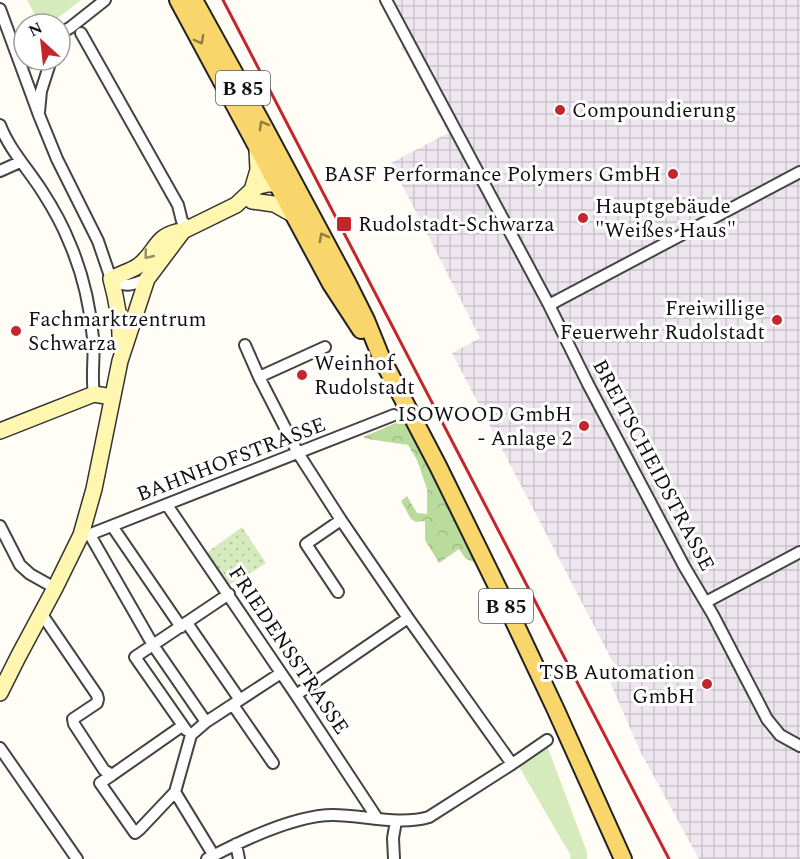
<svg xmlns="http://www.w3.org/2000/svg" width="800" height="859" viewBox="0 0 800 859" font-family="Spectral,serif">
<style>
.industrial{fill:url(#industrial-grid)}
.grass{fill:#d5ebbd}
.forest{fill:url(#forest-crowns)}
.park{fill:url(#park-dots)}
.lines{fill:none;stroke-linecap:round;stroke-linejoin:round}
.street-casing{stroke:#444;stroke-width:14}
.secondary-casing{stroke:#333;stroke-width:18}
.primary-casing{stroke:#222;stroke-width:20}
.street{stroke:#fff;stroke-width:10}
.secondary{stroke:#fff6b0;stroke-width:15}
.primary{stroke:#f9d66b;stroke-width:16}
.rail{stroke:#c4262e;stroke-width:3}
.oneway{stroke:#917d42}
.oneway2{stroke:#948f68}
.poi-dot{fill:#c4262e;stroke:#fff;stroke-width:2}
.labels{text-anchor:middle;stroke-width:6;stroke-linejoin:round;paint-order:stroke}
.shield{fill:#fff;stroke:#585858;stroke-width:1.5}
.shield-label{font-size:20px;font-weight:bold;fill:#111}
.poi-label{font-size:21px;fill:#111;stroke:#fff;text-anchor:start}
.street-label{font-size:21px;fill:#111;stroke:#fff}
</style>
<defs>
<pattern id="industrial-grid" width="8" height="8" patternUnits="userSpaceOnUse" patternTransform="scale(1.5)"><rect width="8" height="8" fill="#eee6ef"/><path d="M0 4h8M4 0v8" fill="none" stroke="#cbc4cc"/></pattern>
<pattern id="forest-crowns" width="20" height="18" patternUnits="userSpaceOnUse" patternTransform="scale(1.5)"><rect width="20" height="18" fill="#b9dc9c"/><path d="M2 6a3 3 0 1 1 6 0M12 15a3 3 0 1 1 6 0" fill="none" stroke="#9ebc85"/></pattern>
<pattern id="park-dots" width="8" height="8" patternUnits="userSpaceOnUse" patternTransform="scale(1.5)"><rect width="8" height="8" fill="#d5ebbd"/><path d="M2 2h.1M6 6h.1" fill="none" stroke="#b6c8a1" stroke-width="1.8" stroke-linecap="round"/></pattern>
</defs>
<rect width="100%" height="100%" fill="#fffdf5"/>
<path class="industrial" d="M393,0H800V859H699L640,751L607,675L617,670L452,353L480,338L391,163L448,133L406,53L402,50L404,23Z"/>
<path class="grass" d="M27,0H81L50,24H40Z
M546,743L587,852V859H570L571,856L518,765Z"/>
<path class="forest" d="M403,420L449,507L476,563L466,559L459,549L439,563L425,540V521L416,522L411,519L401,501L407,496L417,513L427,514V489L417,460L408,445L368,439L363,437Z"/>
<path class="park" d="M242,527L266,563L241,579L228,585L205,554Z"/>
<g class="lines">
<defs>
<path id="street" d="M386,0L549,305L588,384L684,566L713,615L767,719L780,735L800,746
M0,9L39,115L57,159L98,241L111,279C125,288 132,285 147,279
M81,33L178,205L182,221L189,227
M60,34L71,27L105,0
M26,60L34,62L45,60
M39,112L41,91L51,60
M0,125C9,149 28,169 42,191C53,208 63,226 70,244C83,274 90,306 93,338C95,357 91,375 94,394
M0,171L20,162
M549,305L800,172
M245,345L259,377L298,453L341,520L408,618L512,764
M259,377L325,347
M167,505L296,695L377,818
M0,526L20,565L30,574L55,588
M112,526L181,627
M81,535L91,534L394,415
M90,535L153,645L206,722
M338,592L306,544L341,520
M706,602L800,552
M41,613L97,695L98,699L97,703L73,719L74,724L104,770L112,775L182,726
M187,623L240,700
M296,695L408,618
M233,705L273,763
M186,730L135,657L229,594
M0,748L77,859
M112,775L100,783L135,833L140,829L175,792
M236,844L239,859
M214,856L175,792L191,735L206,722L281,673
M207,859C241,841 294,815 333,815C364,815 399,826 429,817L512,764L547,740
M394,859L393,838L396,821"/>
<path id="secondary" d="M252,190L258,170L257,149
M252,201L274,204L292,214
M120,345C121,322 117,301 111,279C119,274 131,271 138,266C157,253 154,234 183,231
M0,431L94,394L112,397
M0,693L18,657L55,588L81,535L94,489L120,361L147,279L183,231L236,205L252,190L259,186L268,184H276"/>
<path id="primary" d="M178,0L331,284L361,330
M194,0L263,125L347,282L366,320L381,357L438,466L512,617L555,708L623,859"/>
</defs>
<use href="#street" class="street-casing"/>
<use href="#secondary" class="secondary-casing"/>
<use href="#primary" class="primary-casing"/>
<use href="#street" class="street"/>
<use href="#secondary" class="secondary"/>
<use href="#primary" class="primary"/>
<path class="rail" d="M223,0L669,859"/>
</g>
<defs><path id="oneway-chevron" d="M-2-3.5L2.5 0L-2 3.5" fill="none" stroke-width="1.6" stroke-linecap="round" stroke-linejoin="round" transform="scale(1.5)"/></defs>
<g class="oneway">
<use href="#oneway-chevron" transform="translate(200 40) rotate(62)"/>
<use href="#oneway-chevron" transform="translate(263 125) rotate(-119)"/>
<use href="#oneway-chevron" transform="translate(323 237) rotate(-118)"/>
</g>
<use class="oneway2" href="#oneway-chevron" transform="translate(148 255) rotate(129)"/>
<g class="poi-dot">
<circle cx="560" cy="110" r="6"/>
<circle cx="673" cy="174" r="6"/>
<circle cx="583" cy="218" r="6"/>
<rect x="336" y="216" width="16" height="16" rx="3"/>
<circle cx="777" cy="320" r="6"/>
<circle cx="16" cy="331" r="6"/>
<circle cx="302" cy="375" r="6"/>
<circle cx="584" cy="426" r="6"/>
<circle cx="707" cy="684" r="6"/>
</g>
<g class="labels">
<g class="shield">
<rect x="216" y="71" width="54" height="34" rx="4.5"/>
<rect x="479" y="589" width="54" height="34" rx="4.5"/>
</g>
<g class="shield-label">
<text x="243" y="95">B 85</text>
<text x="506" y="613">B 85</text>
</g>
<g class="poi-label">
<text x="572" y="117">Compoundierung</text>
<text x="661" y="181" text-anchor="end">BASF Performance Polymers GmbH</text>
<text x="595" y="213">Hauptgebäude<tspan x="595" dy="24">"Weißes Haus"</tspan></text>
<text x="358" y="231">Rudolstadt-Schwarza</text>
<text x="765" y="315" text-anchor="end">Freiwillige<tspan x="765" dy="24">Feuerwehr Rudolstadt</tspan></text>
<text x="28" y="326">Fachmarktzentrum<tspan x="28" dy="24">Schwarza</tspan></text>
<text x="314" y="370">Weinhof<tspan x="314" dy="24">Rudolstadt</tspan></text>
<text x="572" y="421" text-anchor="end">ISOWOOD GmbH<tspan x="572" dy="24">- Anlage 2</tspan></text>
<text x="695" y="679" text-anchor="end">TSB Automation<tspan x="695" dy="24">GmbH</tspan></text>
</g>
<g class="street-label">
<text transform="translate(231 459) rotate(-21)" y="7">BAHNHOFSTRASSE</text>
<text transform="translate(654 465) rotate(62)" y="7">BREITSCHEIDSTRASSE</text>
<text transform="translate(289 650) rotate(56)" y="7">FRIEDENSSTRASSE</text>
</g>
</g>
<g transform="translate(42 42) rotate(333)"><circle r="28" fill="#ffffff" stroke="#a0a0a0" stroke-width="1.5"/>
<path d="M0-4.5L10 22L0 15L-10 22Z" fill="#c4262e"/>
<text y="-9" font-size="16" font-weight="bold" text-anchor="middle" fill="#111111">N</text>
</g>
</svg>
